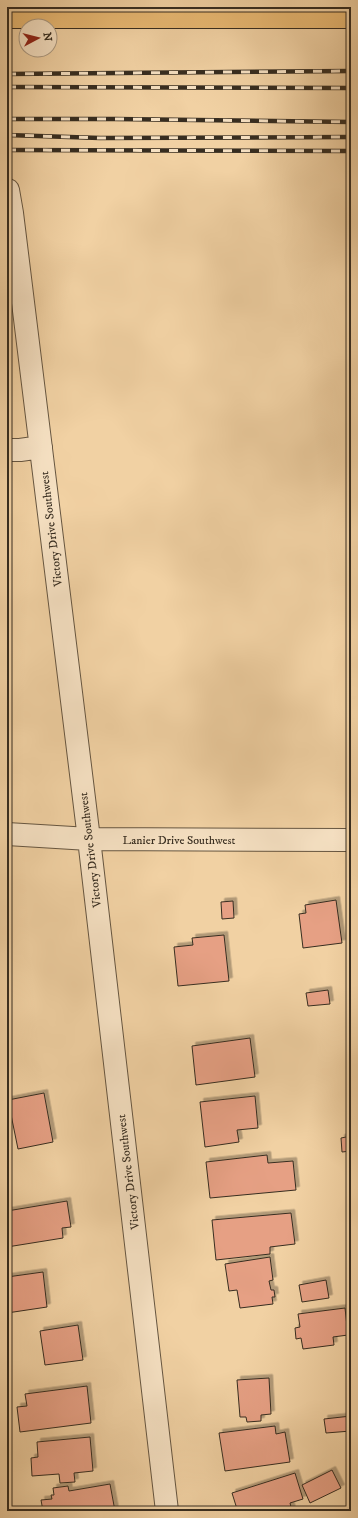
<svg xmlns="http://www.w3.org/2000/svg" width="358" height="1518" viewBox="0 0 358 1518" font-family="'IM FELL DW Pica',serif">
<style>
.building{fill:#e6a084;stroke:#372d20;filter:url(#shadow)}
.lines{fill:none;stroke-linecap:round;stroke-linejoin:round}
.minor-casing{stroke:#665641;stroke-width:24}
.major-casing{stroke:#372d20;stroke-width:24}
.minor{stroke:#f6e1c3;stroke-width:22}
.major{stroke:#e8b872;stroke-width:22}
.rail-casing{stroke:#372d20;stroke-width:4.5}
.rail{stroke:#f6e1c3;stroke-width:3;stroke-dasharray:9;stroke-linecap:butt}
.labels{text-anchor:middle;stroke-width:3;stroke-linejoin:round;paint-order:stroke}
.street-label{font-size:12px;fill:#372d20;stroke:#f6e1c3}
</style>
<defs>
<filter id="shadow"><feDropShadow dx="3.5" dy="-3.5" stdDeviation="0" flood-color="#0004"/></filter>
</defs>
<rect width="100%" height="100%" fill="#f1d1a3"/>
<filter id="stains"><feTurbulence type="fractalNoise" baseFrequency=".005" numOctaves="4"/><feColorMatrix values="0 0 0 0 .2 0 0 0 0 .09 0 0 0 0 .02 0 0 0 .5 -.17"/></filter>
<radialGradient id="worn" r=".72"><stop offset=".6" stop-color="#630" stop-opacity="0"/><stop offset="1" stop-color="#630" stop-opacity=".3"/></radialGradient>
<path class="building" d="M336,900L342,943L303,948L299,914L306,913L305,905Z
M233,901L234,918L222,919L221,902Z
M224,935L229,981L178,986L174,947L193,945L192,938Z
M328,990L330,1004L308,1006L306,993Z
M250,1038L255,1077L196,1085L192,1046Z
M44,1093L53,1142L18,1149L8,1100Z
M255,1096L258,1128L237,1130L239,1142L205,1147L200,1102Z
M351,1136V1151L342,1152L341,1138Z
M267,1155L268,1163L293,1161L296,1190L210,1198L206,1162Z
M67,1201L71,1227L62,1228L63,1238L7,1247V1211Z
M291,1213L295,1244L270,1247V1254L216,1260L212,1220Z
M270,1257L273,1280L269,1281L271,1290H274L275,1297H272L273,1304L240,1308L237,1290L229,1291L225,1264Z
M43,1272L47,1307L7,1313V1277Z
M326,1280L329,1298L302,1302L299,1285Z
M345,1308L348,1335L333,1337L334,1345L303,1349L301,1338L296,1339L295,1328L300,1327L298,1314Z
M78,1325L83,1360L45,1365L40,1331Z
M269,1378L271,1414L261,1415V1421L247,1422L246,1417H240L237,1380Z
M87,1386L91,1423L20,1432L17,1407L27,1406L25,1394Z
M351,1416V1431L326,1433L324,1419Z
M275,1426L276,1434L285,1432L290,1462L225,1471L219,1433Z
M90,1437L93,1471L74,1473L75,1482L60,1483L59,1474L32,1476L31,1458L38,1457L37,1442Z
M332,1470L341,1488L310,1503L302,1485Z
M295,1473L303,1499L290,1503L292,1511H231L237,1509L232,1493Z
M110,1484L115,1511H43L41,1500L52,1499L51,1495H54L53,1488L68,1486L69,1491Z"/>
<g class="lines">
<defs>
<path id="minor" d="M7,190H8L12,213L89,839L167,1511
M7,450H20L41,447
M7,834L89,839L351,840"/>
<path id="major" d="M7,17H351"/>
</defs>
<use href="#minor" class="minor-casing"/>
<use href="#major" class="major-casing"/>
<use href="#minor" class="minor"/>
<use href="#major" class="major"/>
<defs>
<path id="rail" d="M7,74L351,71
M7,87L351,88
M7,119H115L351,122
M7,135L100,138L351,137
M7,150L351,151"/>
</defs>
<use href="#rail" class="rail-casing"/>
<use href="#rail" class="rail"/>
</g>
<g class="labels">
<g class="street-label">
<text transform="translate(51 529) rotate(-97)" y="4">Victory Drive Southwest</text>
<text x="179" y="844">Lanier Drive Southwest</text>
<text transform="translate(90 850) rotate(-97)" y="4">Victory Drive Southwest</text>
<text transform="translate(128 1172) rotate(-97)" y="4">Victory Drive Southwest</text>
</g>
</g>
<rect width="358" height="1518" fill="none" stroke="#f1d1a3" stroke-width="24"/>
<rect x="8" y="8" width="342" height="1502" fill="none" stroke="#372d20" stroke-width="2"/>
<rect x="12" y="12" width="334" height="1494" fill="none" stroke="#372d20"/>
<g transform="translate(38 38) rotate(83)"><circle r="19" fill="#f6e1c3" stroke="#aa9982"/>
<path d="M0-3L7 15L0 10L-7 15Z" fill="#8f2418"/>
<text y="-6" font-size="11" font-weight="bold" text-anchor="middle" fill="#372d20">N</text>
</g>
<rect width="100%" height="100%" filter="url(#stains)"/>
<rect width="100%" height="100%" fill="url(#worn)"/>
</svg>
